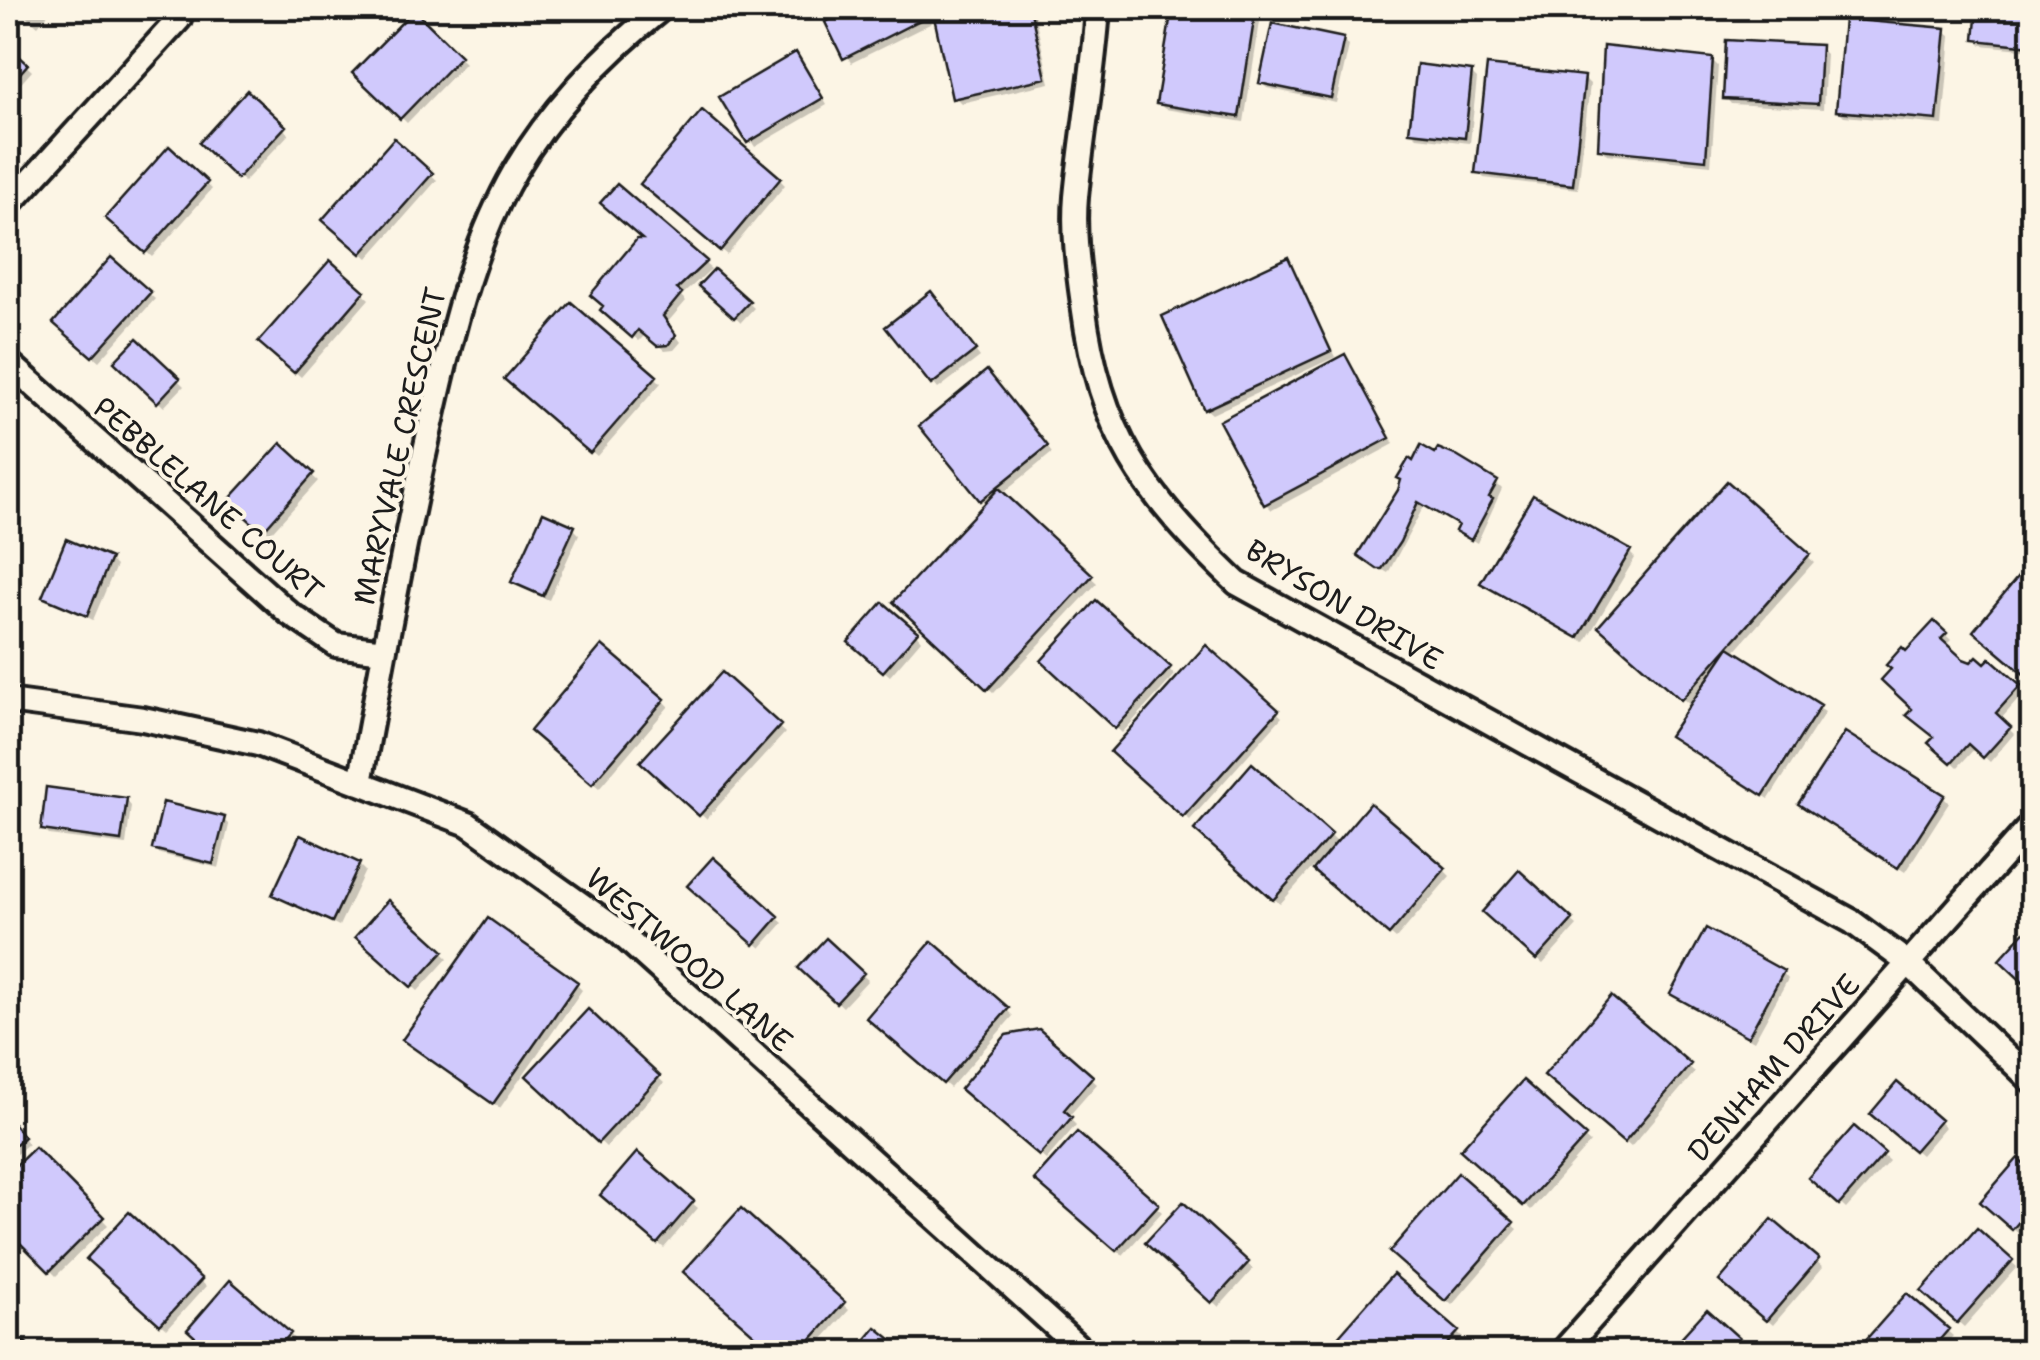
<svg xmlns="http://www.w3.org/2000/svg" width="2040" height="1360" viewBox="0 0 2040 1360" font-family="'Shantell Sans',sans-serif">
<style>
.shadow{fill:#0003}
.building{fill:#d0c9fc;stroke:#1c1c1c;stroke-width:2.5}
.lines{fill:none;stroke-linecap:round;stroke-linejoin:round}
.street-casing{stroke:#1c1c1c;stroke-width:30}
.street{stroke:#fcf5e5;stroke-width:22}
.labels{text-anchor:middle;stroke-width:8;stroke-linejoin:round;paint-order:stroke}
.street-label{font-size:30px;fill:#1c1c1c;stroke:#fcf5e5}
</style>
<rect width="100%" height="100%" fill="#fcf5e5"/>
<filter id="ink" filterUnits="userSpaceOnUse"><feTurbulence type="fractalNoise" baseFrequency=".01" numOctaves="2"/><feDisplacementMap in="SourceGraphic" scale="20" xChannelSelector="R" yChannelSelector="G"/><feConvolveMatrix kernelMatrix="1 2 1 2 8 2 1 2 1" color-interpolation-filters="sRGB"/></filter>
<g filter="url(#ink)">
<path class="shadow" d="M17,8H53L38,26Z
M860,8H924L932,23L851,63L829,23Z
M934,8H1033L1050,83L961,103L955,97Z
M1174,8L1254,16L1260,22L1244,122L1165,109L1159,104Z
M1980,8H2032V50L1982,45L1976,39Z
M414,13L465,63L407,123L356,73Z
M1945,31L1951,36L1943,125L1844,116L1838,110Z
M1343,40L1349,46L1336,103L1267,88L1261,82Z
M1820,48L1826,54L1823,109L1731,104L1726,98Z
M8,49L32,71L8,98Z
M1712,60L1718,66L1711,165L1607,154L1601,148Z
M801,61L827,105L755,147L723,98Z
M1471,73L1477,79L1470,143L1417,137L1411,131Z
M1584,78L1590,84L1578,189L1484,178L1478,172Z
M247,94L289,134L244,182L202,143Z
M394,142L437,180L368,258L326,220Z
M169,150L212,189L152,257L109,217Z
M780,180L785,185L727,255L649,190Z
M617,188L711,269L681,296L686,301L667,323L681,342L674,350L665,351L646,334L639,341L609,315L647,241Z
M112,260L155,299L99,361L56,323Z
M1287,260L1335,357L1212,414L1206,409Z
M330,264L369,299L301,377L267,348Z
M715,272L754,308L741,322L702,286Z
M936,300L980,357L938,389L888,327Z
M137,341L184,386L164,407L117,362Z
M1345,357L1394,444L1272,510L1266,504Z
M655,377L661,383L597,456L513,385Z
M993,379L1052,453L1002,494L1097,583L994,693L896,602L987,505L982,500Z
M281,447L318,481L269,535L232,501Z
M1496,483L1502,489L1477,543L1458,531L1460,526L1424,506L1388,573L1366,560L1400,491Z
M1727,484L1814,562L1733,653L1825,712L1769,799L1672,736L1692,707L1602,627Z
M573,528L579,534L549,600L520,587L514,581Z
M1629,552L1635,558L1585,642L1483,583Z
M110,560L116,566L93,620L45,596Z
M2032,564V679L1976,631Z
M1096,603L1175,675L1122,733L1044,661Z
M1934,624L1951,640L1945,646L1962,661L1986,667L1991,661L2025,692L2000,720L2014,734L1990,762L1975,748L1958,767L1932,743L1937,737L1915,709L1906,655Z
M916,634L921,640L890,676L857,647Z
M1207,649L1282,717L1190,820L1114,752Z
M722,676L785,733L706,819L644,762Z
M663,700L669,706L599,788L539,736Z
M1943,797L1949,803L1905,872L1801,804Z
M126,800L131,806L126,845L49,835L43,829Z
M223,819L229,825L219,868L160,854L154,848Z
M1197,830L1330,835L1339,844L1444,870L1450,876L1396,939L1313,867L1280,904Z
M713,861L783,923L761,948L691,886Z
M359,865L365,871L339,926L275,894Z
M1519,874L1577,926L1543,964L1485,912Z
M388,903L448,958L418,991L358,936Z
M826,942L868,980L843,1007L801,968Z
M1783,973L1788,979L1754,1041L1673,994Z
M576,984L582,990L500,1108L411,1045Z
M1612,999L1695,1072L1631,1147L1553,1080Z
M1007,1010L1013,1016L950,1088L870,1018Z
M588,1013L664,1083L606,1147L530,1076Z
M1038,1032L1097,1084L1068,1117L1076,1125L1046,1160L969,1094Z
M1523,1083L1590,1143L1531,1210L1464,1150Z
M8,1119L28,1144L8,1161Z
M1879,1119L1939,1122L1945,1127L1921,1155Z
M1855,1129L1889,1161L1846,1209L1812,1178Z
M1077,1136L1162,1212L1123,1255L1037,1179Z
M35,1150L108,1225L56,1276L8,1227V1177Z
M2018,1162L2032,1175V1218L2019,1234L1983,1202Z
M609,1201L692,1203L698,1208L664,1248Z
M1183,1205L1253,1269L1219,1307L1148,1243Z
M741,1212L849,1310L811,1352H776L687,1272Z
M129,1216L206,1286L167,1329L90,1259Z
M1772,1222L1823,1267L1773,1325L1728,1286Z
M1512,1224L1518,1229L1452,1305L1392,1252Z
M1977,1231L2017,1267L1964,1327L1924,1291Z
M1907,1296L1953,1336L1939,1352H1858Z
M1707,1312L1750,1351L1749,1352H1671Z
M190,1330L290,1334L295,1340L284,1352H215Z
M1457,1333L1463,1338L1451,1352H1338L1333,1347Z"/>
<path class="building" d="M855,8H923L928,16L843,59L825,22Z
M932,8H1030L1046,78L952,99Z
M1172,8L1255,14L1239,117L1156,104Z
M1977,8H2032V46L1974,40Z
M414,10L461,56L400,119L352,73Z
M1844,19L1946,28L1937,120L1836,111Z
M1272,23L1344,38L1331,98L1259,83Z
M1726,40L1821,45L1818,104L1723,99Z
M8,46L28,64L8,87Z
M1603,46L1713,58L1706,160L1598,149Z
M796,52L823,98L747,143L719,97Z
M1417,64L1472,71L1465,138L1409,132Z
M1487,65L1585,76L1573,185L1475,173Z
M247,90L286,126L237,179L199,143Z
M702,110L781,178L720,251L640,184Z
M394,138L433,173L361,254L322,220Z
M169,146L208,182L145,253L105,218Z
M617,184L707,261L677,289L682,293L663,316L676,335L668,345L657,346L638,330L632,338L600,310L603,306L590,295L637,239H642L600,203Z
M111,257L151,292L92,357L53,323Z
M1288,257L1331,351L1204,410L1162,316Z
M330,260L365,291L294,373L258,342Z
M714,269L750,301L734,318L698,286Z
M931,291L976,350L931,385L885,327Z
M571,302L657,376L590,453L504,379Z
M137,338L180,378L157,403L114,362Z
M1345,354L1390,438L1264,505L1219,421Z
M987,370L1048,446L980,501L919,426Z
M281,443L314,473L262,532L228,501Z
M1421,445L1435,453L1438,448L1455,455L1498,481L1489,497L1493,499L1471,540L1455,531L1458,525L1418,502L1400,542L1382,569H1377L1357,555L1398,490L1401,480L1397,478L1409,458L1413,461Z
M1727,481L1810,554L1681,700L1598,627Z
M999,488L1093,575L987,690L893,602Z
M1533,495L1631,550L1578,638L1480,583Z
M543,512L575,526L543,596L511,582Z
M66,539L111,558L87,616L42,597Z
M2032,560V681L1973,631Z
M1096,600L1171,667L1115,729L1041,661Z
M883,602L918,632L883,672L848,642Z
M1934,621L1947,633L1941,639L1963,659L1971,662L1977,656L1985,663L1990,658L2021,685L1996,713L2011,727L1983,758L1968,744L1951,763L1928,743L1934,737L1906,715L1912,709L1881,680L1891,669L1886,665L1902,647L1906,651Z
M602,645L665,699L592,784L530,731Z
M1206,645L1279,710L1183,817L1110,752Z
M1729,647L1821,705L1763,796L1669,736Z
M722,672L781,725L699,816L640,762Z
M1845,732L1945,795L1898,868L1798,804Z
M1252,763L1332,834L1273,900L1194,830Z
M46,787L127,798L121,841L41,830Z
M163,802L225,817L213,864L152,849Z
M1370,803L1446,868L1389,935L1313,870Z
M300,835L360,863L332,922L272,895Z
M713,857L779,916L754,945L687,886Z
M1519,870L1573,919L1536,960L1482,912Z
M388,900L444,951L411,987L355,937Z
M488,918L578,982L493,1104L402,1040Z
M2032,924V991L1999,960Z
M1706,928L1784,971L1748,1037L1670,994Z
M826,938L864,973L836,1003L798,968Z
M932,941L1009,1008L943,1084L866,1018Z
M1611,996L1691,1064L1624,1143L1544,1075Z
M588,1009L660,1076L598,1143L526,1076Z
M1039,1029L1093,1076L1064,1110L1072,1117L1039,1156L960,1089L1006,1035Z
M1523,1080L1586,1136L1523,1206L1460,1150Z
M1897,1082L1941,1120L1914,1151L1870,1114Z
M8,1116L24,1137L8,1151Z
M1854,1126L1885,1153L1839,1205L1808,1178Z
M1077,1132L1159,1204L1116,1251L1034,1180Z
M35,1147L104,1217L49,1272L8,1231V1173Z
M637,1152L694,1201L657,1244L600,1195Z
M2018,1158L2032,1171V1206L2012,1230L1980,1202Z
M1458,1173L1514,1222L1445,1301L1389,1252Z
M1183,1202L1249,1262L1211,1303L1145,1243Z
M741,1208L845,1302L800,1352H774L683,1272Z
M129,1212L202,1279L160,1325L86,1259Z
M1772,1219L1819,1259L1766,1321L1719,1281Z
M1977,1228L2013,1260L1957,1323L1921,1291Z
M1393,1274L1459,1331L1440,1352H1335L1329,1347Z
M230,1280L291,1333L274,1352H212L187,1330Z
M1907,1293L1949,1329L1929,1352H1855Z
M1707,1309L1746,1344L1738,1352H1668Z
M876,1327L907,1352H855Z"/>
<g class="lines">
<defs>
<path id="street" d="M1098,8C1094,71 1082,134 1076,197C1073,231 1078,269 1083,304C1100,434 1143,493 1237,583L1851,921L1908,963L2032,1081
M8,206L179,19
M8,362L290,614L336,645L384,651
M8,701L143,719L258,744L468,824L613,927L1084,1352
M360,783C382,663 404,543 431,424C450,339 471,247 515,171C552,108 606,53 662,8
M8,1346L16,1352
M1562,1352L2032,824
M2031,1352L2032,1351"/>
</defs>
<use href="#street" class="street-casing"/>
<use href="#street" class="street"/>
</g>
</g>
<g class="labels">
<g class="street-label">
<text transform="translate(400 446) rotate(-77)" y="10">MARYVALE CRESCENT</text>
<text transform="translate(208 499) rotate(41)" y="10">PEBBLELANE COURT</text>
<text transform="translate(1344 605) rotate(31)" y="10">BRYSON DRIVE</text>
<text transform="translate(689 960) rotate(41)" y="10">WESTWOOD LANE</text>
<text transform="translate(1774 1068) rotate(-48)" y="10">DENHAM DRIVE</text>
</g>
</g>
<rect width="2040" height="1360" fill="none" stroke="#fcf5e5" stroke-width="40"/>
<rect x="20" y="20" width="2000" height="1320" fill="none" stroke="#1c1c1c" stroke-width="4" filter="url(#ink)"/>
</svg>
